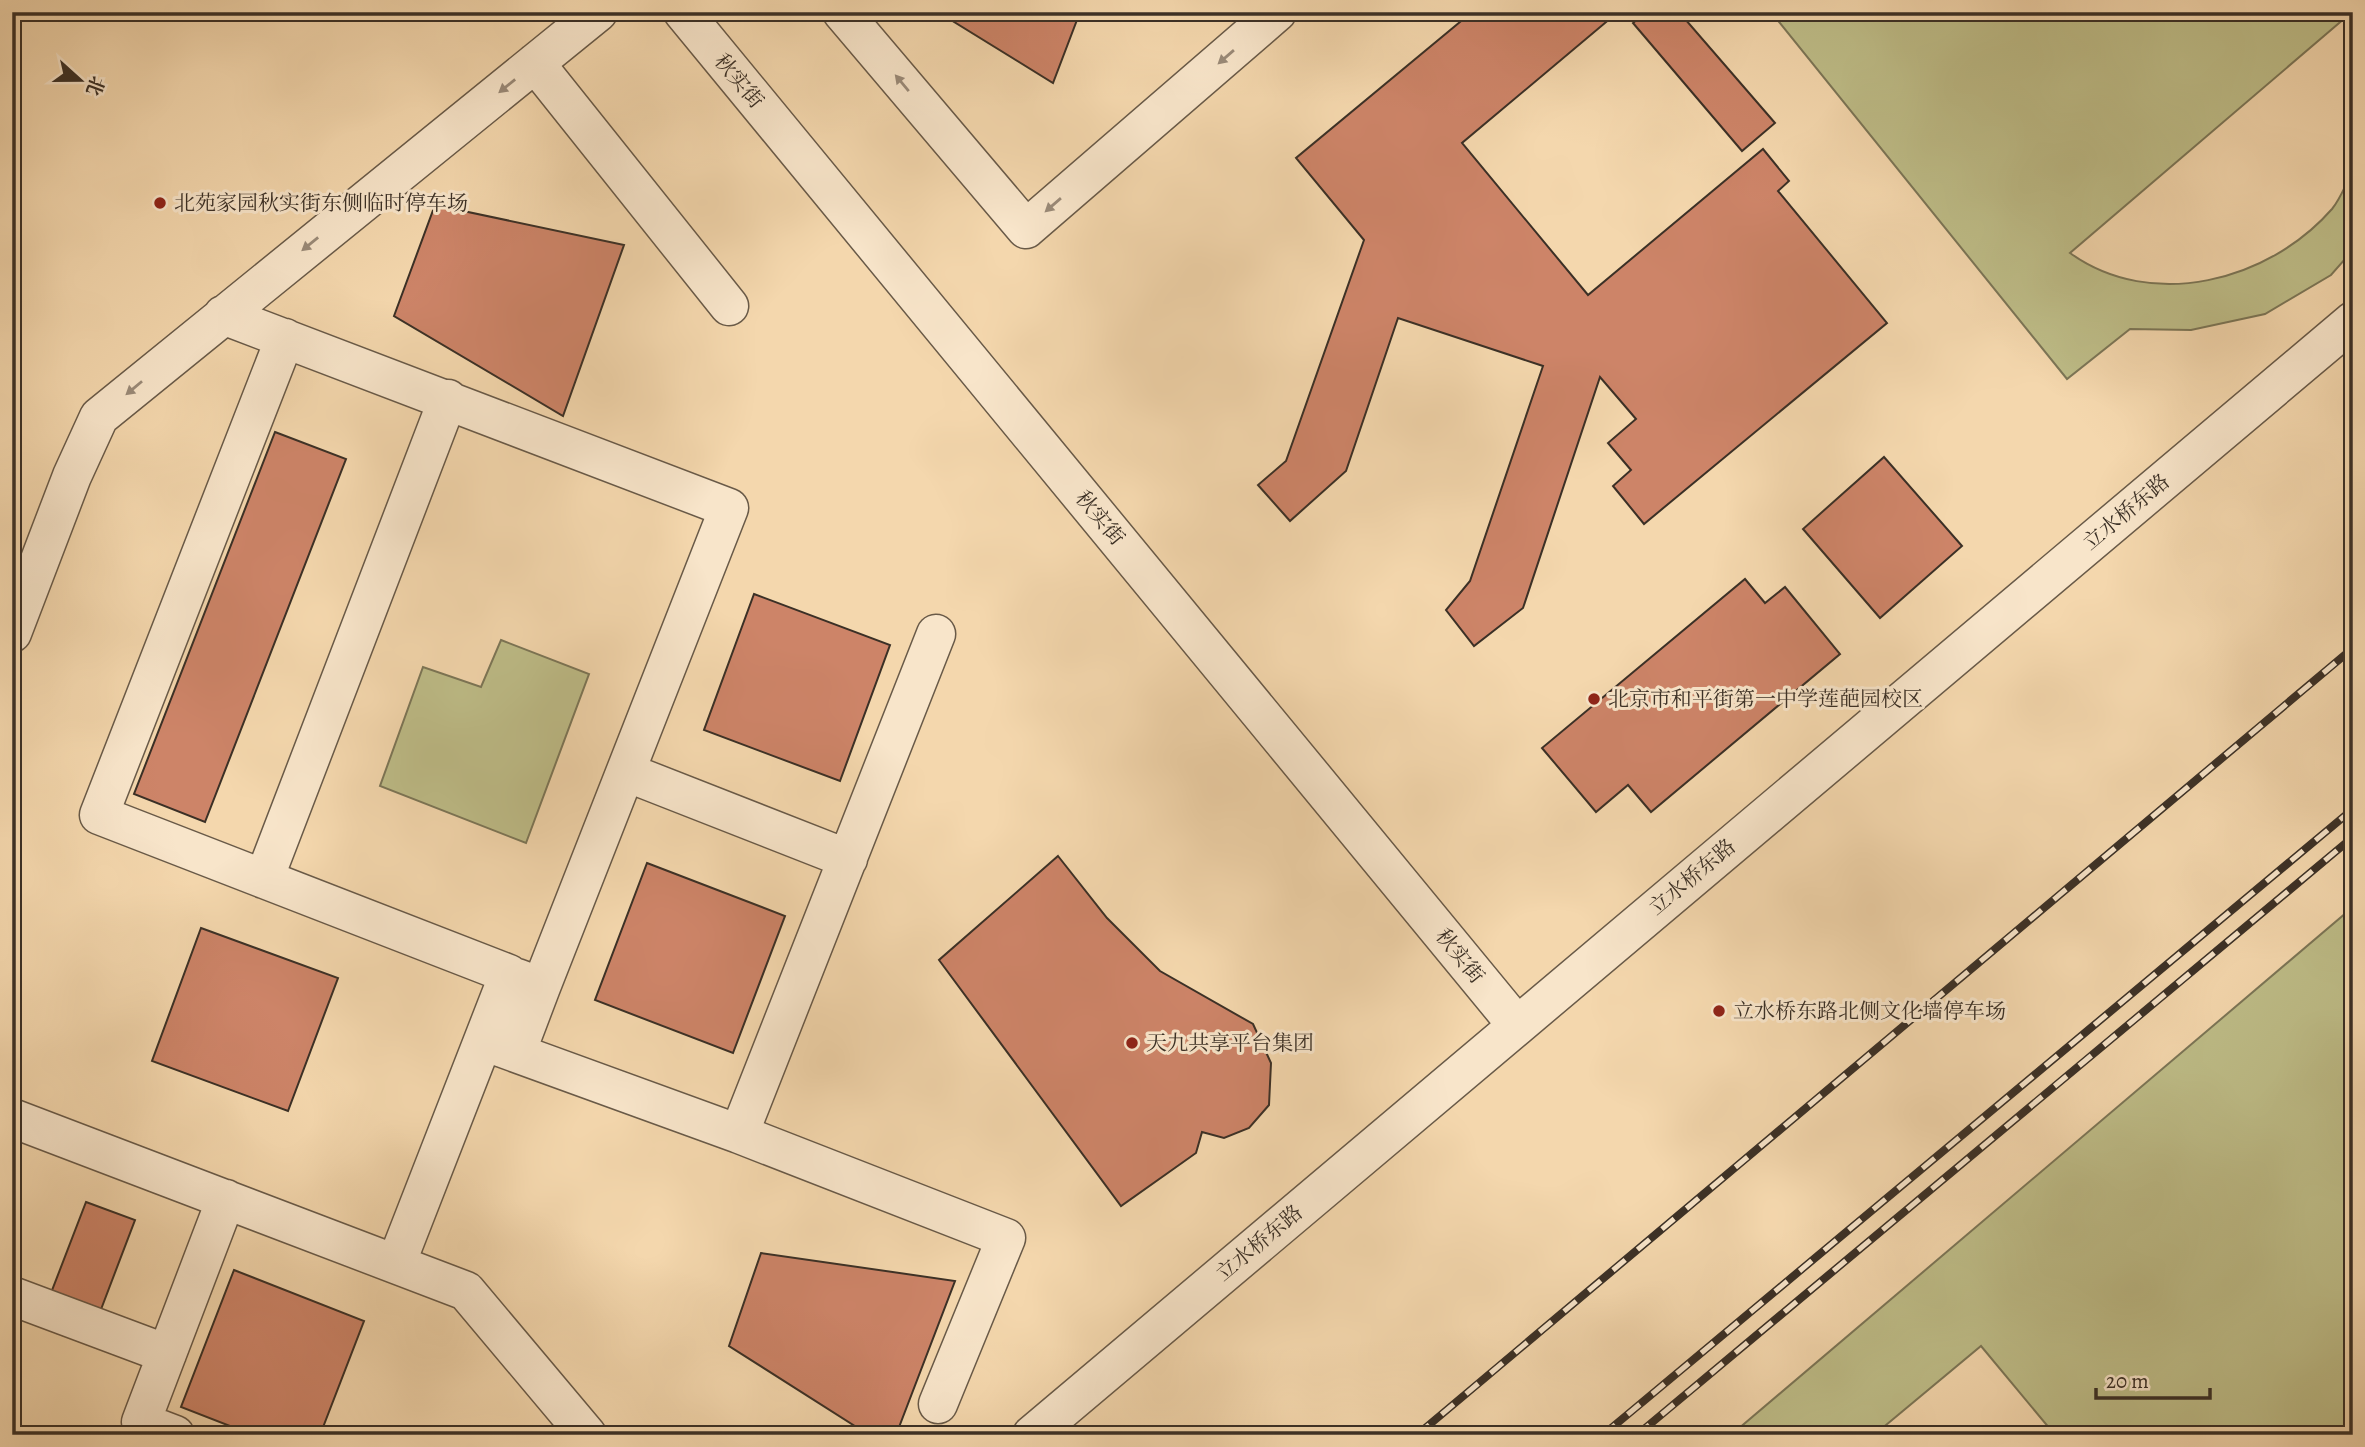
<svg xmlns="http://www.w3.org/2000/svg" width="2365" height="1447" viewBox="0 0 2365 1447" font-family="Alegreya,'Noto Serif SC',serif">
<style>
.green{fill:#bebd88;stroke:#7c7657;stroke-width:2}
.building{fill:#cd8468;stroke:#3b3026;stroke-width:2}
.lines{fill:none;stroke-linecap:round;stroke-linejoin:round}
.minor-casing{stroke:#695a48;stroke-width:41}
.minor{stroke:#f8e5ca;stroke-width:38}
.rail-casing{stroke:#3b3026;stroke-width:8}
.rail{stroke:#f8e5ca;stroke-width:5;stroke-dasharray:16;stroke-linecap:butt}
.oneway{fill:#9a8a78}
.poi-dot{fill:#8f2418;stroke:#f8e5ca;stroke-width:2.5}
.labels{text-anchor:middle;stroke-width:6;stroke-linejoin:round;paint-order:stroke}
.street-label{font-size:21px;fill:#3b3026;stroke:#f8e5ca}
.poi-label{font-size:21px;fill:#3b3026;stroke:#f8e5ca;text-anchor:start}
</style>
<rect width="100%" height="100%" fill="#f4d7ad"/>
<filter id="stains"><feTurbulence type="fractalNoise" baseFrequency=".00286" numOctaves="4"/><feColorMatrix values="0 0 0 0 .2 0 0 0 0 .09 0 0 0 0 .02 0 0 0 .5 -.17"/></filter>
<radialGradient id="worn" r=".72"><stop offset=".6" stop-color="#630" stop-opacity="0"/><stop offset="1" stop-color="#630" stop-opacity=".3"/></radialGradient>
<path class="green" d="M1771,12H2352L2070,253C2152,312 2269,281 2332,209C2341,198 2346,183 2353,171V250L2331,275L2265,314L2191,330L2130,329L2067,379Z
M501,640L589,674L526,843L380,786L423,667L481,687Z
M2353,907V1435H2055L1981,1346L1874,1435H1731Z"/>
<path class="building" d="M938,12H1080L1053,83Z
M1472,12H1618L1462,143L1588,295L1763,149L1789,181L1778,191L1887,323L1644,524L1613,486L1631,470L1608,443L1636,419L1600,377L1523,608L1474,646L1446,610L1470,581L1543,366L1398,318L1346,471L1290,521L1258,485L1286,461L1364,240L1296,158Z
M1646,12H1679L1775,123L1742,151L1633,23Z
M435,205L624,245L563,416L394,316Z
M275,432L346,459L205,822L134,794Z
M1884,457L1962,546L1880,618L1803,529Z
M1745,579L1765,603L1785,587L1840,654L1651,812L1628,785L1596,812L1542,748Z
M754,594L890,645L840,781L704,730Z
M1058,856L1107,918L1160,971L1253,1024L1271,1063L1269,1105L1249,1128L1224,1138L1202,1132L1196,1153L1121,1206L939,960Z
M647,863L785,916L733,1053L595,1000Z
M201,928L338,978L288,1111L152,1061Z
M86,1202L135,1220L100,1312L51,1293Z
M761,1253L955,1281L896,1435H869L729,1346Z
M234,1270L364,1321L320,1435H253L181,1407Z"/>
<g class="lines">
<defs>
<path id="minor" d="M683,12L1516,1024
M842,12L1026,229L1277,12
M535,63L729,306
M223,315L729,508L541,987
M285,338L99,815L509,974L396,1264
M12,633L72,476L99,417L598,12
M626,772L848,859
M264,879L448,399
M483,1041L739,1134L1006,1238L938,1404
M516,1053L541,987L517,978
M12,1118L466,1291L587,1435
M739,1134L936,634
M12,1296L167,1354
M175,1435L141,1422L226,1199
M1032,1435L2353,321"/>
</defs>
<use href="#minor" class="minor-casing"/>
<use href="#minor" class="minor"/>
<defs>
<path id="rail" d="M1417,1435L2353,648
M1603,1435L2353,809
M1637,1435L2353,837"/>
</defs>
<use href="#rail" class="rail-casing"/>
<use href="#rail" class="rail"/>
</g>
<defs><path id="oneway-solid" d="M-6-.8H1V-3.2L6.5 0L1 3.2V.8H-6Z" transform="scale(1.75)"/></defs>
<g class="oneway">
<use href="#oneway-solid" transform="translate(1226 57) rotate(139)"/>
<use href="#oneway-solid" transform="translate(902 83) rotate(-130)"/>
<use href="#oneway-solid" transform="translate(507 86) rotate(141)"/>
<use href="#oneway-solid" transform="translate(1053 205) rotate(139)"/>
<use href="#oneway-solid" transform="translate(310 244) rotate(141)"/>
<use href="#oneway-solid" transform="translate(134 388) rotate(140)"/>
</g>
<g class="poi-dot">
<circle cx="160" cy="203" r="7"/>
<circle cx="1594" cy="699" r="7"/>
<circle cx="1719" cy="1011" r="7"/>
<circle cx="1132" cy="1043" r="7"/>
</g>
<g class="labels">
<g class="street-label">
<text transform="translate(739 81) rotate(50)" y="7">秋实街</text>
<text transform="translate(2126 512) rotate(-40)" y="7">立水桥东路</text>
<text transform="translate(1100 518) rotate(50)" y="7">秋实街</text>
<text transform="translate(1692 877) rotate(-40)" y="7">立水桥东路</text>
<text transform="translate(1460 956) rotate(51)" y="7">秋实街</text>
<text transform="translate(1259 1243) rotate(-40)" y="7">立水桥东路</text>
</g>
<g class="poi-label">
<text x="174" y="210">北苑家园秋实街东侧临时停车场</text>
<text x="1608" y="706">北京市和平街第一中学莲葩园校区</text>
<text x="1733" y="1018">立水桥东路北侧文化墙停车场</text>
<text x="1146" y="1050">天九共享平台集团</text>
</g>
</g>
<rect width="2365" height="1447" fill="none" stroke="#f4d7ad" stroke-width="42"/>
<rect x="14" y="14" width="2337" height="1419" fill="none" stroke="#3b3026" stroke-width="3.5"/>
<rect x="21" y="21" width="2323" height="1405" fill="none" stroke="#3b3026" stroke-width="2"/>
<g transform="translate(80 80) rotate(111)" stroke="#f8e5ca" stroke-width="5" paint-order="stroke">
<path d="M0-5L12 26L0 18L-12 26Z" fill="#3b3026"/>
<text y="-10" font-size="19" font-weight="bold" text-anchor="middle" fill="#3b3026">北</text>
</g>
<path d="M2096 1388v10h114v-10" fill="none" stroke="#3b3026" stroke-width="3.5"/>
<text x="2106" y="1388" font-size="21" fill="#3b3026" stroke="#f8e5ca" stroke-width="5" paint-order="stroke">20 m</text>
<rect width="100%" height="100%" filter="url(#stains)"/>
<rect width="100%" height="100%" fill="url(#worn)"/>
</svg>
